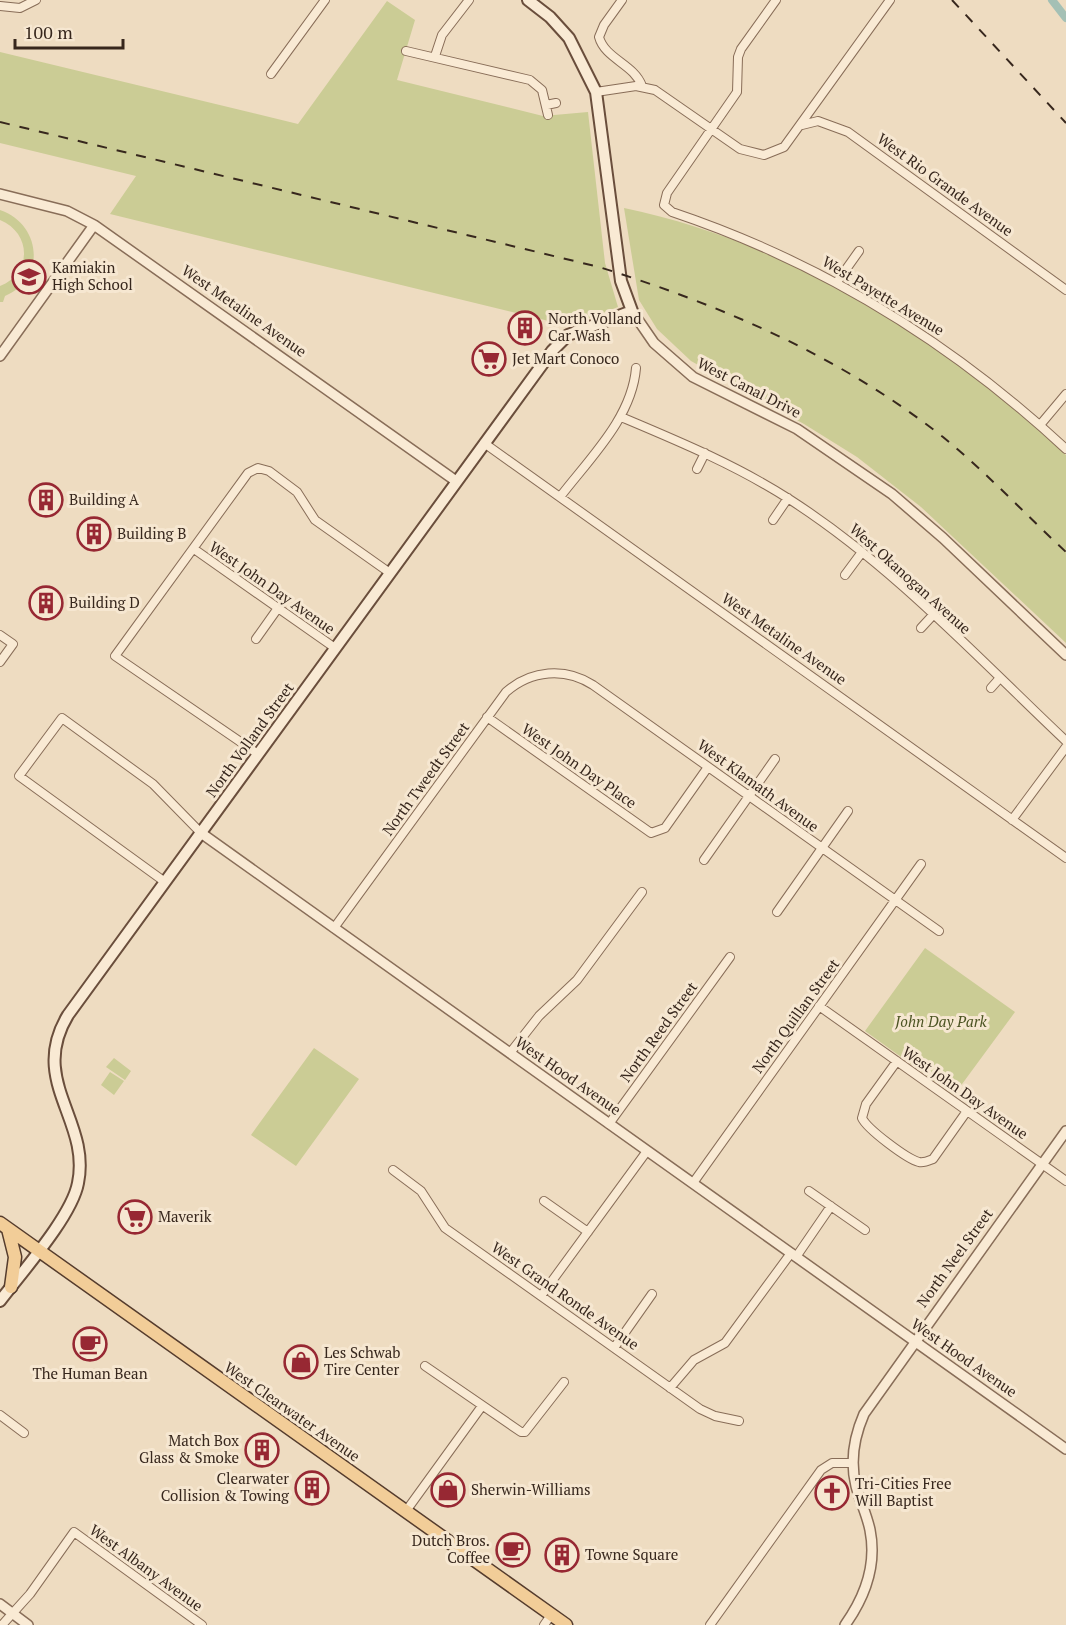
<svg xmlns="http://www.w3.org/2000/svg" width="1066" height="1625" viewBox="0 0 1066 1625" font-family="'PT Serif',serif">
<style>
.green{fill:#cbcc95}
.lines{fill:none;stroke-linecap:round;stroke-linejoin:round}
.canal{stroke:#a4c0b5;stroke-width:8}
.minor-casing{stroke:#886d58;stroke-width:10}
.tertiary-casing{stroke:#886d58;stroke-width:12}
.secondary-casing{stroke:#6a4e3c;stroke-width:14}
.primary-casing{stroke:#553c2d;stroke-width:15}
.minor{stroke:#f9ead4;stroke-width:8}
.tertiary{stroke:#f9ead4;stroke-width:9}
.secondary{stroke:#f9ead4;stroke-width:10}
.primary{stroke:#f2cd98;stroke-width:12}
.rail{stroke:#37271d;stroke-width:2;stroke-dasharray:10 10;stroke-linecap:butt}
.labels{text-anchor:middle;stroke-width:6;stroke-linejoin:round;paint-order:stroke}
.street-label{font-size:15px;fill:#37271d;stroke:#f6e7d1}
.poi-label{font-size:15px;fill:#37271d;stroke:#f6e7d1;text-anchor:start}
.park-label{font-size:15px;font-style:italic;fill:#4c5423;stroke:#f6e7d1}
</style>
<rect width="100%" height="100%" fill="#eedcc1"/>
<path class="green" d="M387,1L415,20L397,80L543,116L588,112L605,263L618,307L569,326L110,214L136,176L0,143V52L298,124Z
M624,208C792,243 942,338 1066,455V643L921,507L857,457L804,424L691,361L657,329L639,300Z
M0,210C41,224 47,278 5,296L3,302H0V286C32,274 32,233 0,220Z
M925,948L1015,1012L954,1095L865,1031Z
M314,1048L359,1079L296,1166L251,1135Z
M114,1058L131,1071L125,1080L106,1067Z
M110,1072L124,1081L114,1095L101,1085Z"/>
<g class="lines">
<path class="canal" d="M1052,0L1066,18"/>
<defs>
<path id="minor" d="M622,0L604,25L599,37C605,59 634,64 642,86
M776,0L741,49L738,57L737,92L667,193L664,205L672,212C821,262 951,342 1066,449
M0,6L20,8L36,0
M406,51L530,80L542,90L548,115
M435,56L442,35L469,0
M271,74L325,0
M596,92L636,86L655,90L740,149L764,155L784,147L890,0
M546,105L556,103
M802,125L818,121L848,132L1066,290
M837,282L859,251
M621,417C678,441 736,465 789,499C892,565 977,657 1066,741
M1040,425L1066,394
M484,443L1066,858
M697,469L705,453
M560,497C589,459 632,418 636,368
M773,520L788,498
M194,549L335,648
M845,575L862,552
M921,628L933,615
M0,635L13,644L0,662
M256,639L278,608
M991,688L999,679
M487,717L651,833L665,828L708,767
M258,754L115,656L248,473L258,468L269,471L297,492L315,520L390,573
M1012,820L1066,747
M704,860L775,759
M165,882L19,776L62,718L153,784L201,833
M777,912L848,811
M334,928L506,692C531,670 565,667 593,685L939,931
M819,1006L1066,1181
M510,1053L539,1016L577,980L642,892
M897,1061L866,1104L862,1118C867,1129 907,1159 919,1162C924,1163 928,1161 933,1159L967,1111
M609,1124L730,957
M393,1170L421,1191L445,1228L700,1409L715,1416L739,1421
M693,1183L921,864
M809,1191L865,1230
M544,1201L588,1232
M796,1257L831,1206
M541,1296L647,1151
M614,1348L652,1294
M425,1366L521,1432H525L564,1382
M670,1388L694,1360L725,1343L791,1253
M0,1415L24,1433
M406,1511L482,1406
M2,1625L30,1594L74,1532L202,1625
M544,1625L551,1615
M710,1625L821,1470L832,1463H853"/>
<path id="tertiary" d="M0,194L67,211L94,225L456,481
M632,311L654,343L693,377L797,429L892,494L943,538L1066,655
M0,356L94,225
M201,833L1066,1449
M0,1604L28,1625
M845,1625C865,1597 877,1565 870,1530C867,1515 860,1501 856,1486C850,1462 854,1437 864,1414L1066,1131"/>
<path id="secondary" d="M0,1301C22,1272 72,1216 78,1183C91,1120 28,1081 68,1015L552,351L568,335L632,311L621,281L596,92L569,38L550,17L528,0"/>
<path id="primary" d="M0,1223L566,1625
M8,1229L15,1257L11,1287"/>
</defs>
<use href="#minor" class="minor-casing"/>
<use href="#tertiary" class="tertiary-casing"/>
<use href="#secondary" class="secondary-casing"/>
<use href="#primary" class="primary-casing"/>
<use href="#minor" class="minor"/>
<use href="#tertiary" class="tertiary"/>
<use href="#secondary" class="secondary"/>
<use href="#primary" class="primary"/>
<path class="rail" d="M952,0L1066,123
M0,122L599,267C723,306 840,356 943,437C986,472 1025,514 1066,552"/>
</g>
<defs>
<symbol id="school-ring" viewBox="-11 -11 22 22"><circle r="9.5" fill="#f6e7d1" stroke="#972833" stroke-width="1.5"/><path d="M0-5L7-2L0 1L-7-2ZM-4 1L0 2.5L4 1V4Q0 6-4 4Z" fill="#972833"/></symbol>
<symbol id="building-ring" viewBox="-11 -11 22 22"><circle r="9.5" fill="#f6e7d1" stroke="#972833" stroke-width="1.5"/><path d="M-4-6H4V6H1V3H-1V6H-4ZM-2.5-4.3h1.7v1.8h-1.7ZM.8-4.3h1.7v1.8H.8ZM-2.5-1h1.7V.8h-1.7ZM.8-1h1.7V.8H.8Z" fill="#972833"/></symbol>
<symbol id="supermarket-ring" viewBox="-11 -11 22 22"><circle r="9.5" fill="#f6e7d1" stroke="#972833" stroke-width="1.5"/><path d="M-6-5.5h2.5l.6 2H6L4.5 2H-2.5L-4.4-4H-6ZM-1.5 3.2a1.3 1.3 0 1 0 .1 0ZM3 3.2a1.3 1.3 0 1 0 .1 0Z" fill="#972833"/></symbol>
<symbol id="cafe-ring" viewBox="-11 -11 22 22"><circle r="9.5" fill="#f6e7d1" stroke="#972833" stroke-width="1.5"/><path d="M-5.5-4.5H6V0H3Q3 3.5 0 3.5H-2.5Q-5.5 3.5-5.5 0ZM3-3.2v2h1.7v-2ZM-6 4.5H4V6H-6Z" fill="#972833"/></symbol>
<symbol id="shop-ring" viewBox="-11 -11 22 22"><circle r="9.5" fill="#f6e7d1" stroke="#972833" stroke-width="1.5"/><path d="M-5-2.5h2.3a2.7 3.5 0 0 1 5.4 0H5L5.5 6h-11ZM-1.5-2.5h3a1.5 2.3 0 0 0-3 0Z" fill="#972833"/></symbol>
<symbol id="church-ring" viewBox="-11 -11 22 22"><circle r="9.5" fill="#f6e7d1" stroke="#972833" stroke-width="1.5"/><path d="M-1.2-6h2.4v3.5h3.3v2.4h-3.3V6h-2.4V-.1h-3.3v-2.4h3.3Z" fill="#972833"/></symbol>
</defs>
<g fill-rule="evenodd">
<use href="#school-ring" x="10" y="258" width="38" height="38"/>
<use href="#building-ring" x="506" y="309" width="38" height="38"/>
<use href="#supermarket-ring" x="470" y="340" width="38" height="38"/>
<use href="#building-ring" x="27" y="481" width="38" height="38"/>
<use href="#building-ring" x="75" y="515" width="38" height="38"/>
<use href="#building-ring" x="27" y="584" width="38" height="38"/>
<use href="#supermarket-ring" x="116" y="1198" width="38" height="38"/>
<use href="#cafe-ring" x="71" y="1325" width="38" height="38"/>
<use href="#shop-ring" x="282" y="1343" width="38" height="38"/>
<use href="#building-ring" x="243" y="1431" width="38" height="38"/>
<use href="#building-ring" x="293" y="1469" width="38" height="38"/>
<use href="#shop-ring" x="429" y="1471" width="38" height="38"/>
<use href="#church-ring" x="813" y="1474" width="38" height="38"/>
<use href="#cafe-ring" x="494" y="1531" width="38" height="38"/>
<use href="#building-ring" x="543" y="1536" width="38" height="38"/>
</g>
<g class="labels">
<g class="street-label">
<text transform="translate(945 185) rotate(36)" y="5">West Rio Grande Avenue</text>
<text transform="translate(883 296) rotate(31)" y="5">West Payette Avenue</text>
<text transform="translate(244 311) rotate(35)" y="5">West Metaline Avenue</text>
<text transform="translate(749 388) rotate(27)" y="5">West Canal Drive</text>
<text transform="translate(910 579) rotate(42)" y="5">West Okanogan Avenue</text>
<text transform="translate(272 588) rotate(35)" y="5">West John Day Avenue</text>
<text transform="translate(784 639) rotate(35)" y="5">West Metaline Avenue</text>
<text transform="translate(250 740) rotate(-54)" y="5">North Volland Street</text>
<text transform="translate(579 766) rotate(35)" y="5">West John Day Place</text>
<text transform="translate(426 779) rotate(-54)" y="5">North Tweedt Street</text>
<text transform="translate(758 786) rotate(36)" y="5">West Klamath Avenue</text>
<text transform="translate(796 1016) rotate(-54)" y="5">North Quillan Street</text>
<text transform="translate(659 1032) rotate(-54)" y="5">North Reed Street</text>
<text transform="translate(568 1076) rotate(35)" y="5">West Hood Avenue</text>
<text transform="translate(965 1093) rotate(35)" y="5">West John Day Avenue</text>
<text transform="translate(955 1258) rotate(-54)" y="5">North Neel Street</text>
<text transform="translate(565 1296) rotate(35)" y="5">West Grand Ronde Avenue</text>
<text transform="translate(964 1358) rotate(35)" y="5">West Hood Avenue</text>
<text transform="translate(292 1412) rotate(35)" y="5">West Clearwater Avenue</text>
<text transform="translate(146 1568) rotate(36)" y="5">West Albany Avenue</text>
</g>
<g class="poi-label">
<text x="52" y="273">Kamiakin<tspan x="52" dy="17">High School</tspan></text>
<text x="548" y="324">North Volland<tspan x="548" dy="17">Car Wash</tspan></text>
<text x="512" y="364">Jet Mart Conoco</text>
<text x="69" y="505">Building A</text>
<text x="117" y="539">Building B</text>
<text x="69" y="608">Building D</text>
<text x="158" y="1222">Maverik</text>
<text x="324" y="1358">Les Schwab<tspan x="324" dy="17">Tire Center</tspan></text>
<text x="90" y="1379" text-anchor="middle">The Human Bean</text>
<text x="239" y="1446" text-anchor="end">Match Box<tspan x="239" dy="17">Glass &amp; Smoke</tspan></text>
<text x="289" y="1484" text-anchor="end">Clearwater<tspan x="289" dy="17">Collision &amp; Towing</tspan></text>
<text x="855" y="1489">Tri-Cities Free<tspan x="855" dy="17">Will Baptist</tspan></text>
<text x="471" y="1495">Sherwin-Williams</text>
<text x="490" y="1546" text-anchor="end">Dutch Bros.<tspan x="490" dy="17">Coffee</tspan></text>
<text x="585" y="1560">Towne Square</text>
</g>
<g class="park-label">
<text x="941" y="1027">John Day Park</text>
</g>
</g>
<path d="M15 39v9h108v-9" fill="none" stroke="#37271d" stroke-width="3"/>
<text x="24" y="39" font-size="18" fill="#37271d" stroke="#f6e7d1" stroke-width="4.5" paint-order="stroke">100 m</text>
</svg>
